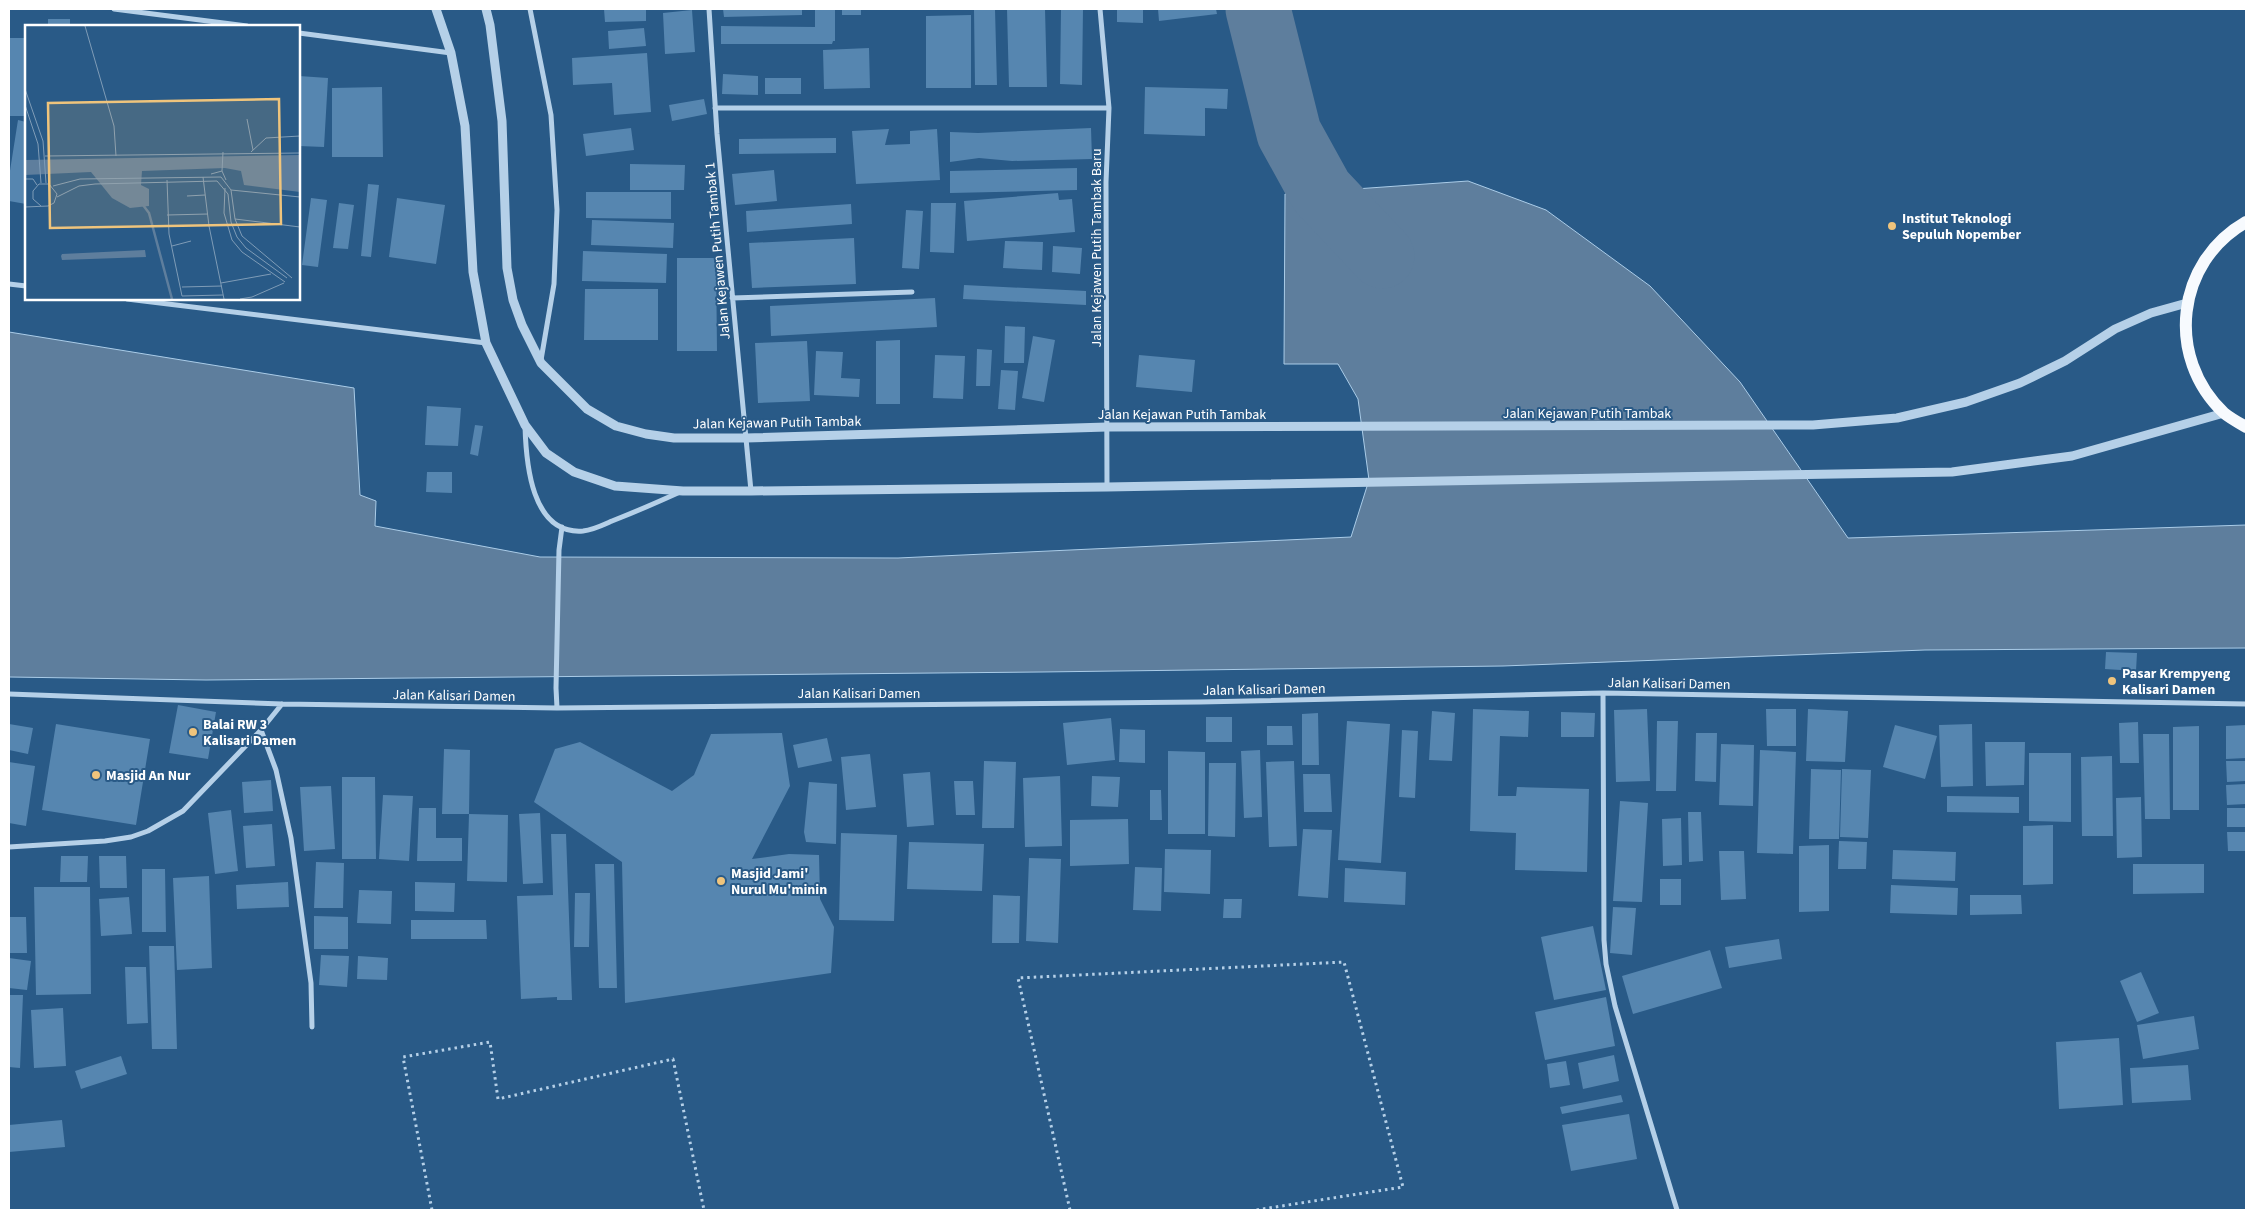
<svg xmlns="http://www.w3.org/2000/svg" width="2255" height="1219" viewBox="0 0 2255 1219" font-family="'Source Sans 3',sans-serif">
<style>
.water{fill:#5e7e9d;stroke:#aacce8}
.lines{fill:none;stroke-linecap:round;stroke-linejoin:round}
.river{stroke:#5e7e9d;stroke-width:65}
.building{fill:#5686b0}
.path{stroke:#b5d0e8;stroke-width:3;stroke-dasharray:2.5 4;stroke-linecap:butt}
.minor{stroke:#b5d0e8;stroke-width:5}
.tertiary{stroke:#b5d0e8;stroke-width:9}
.primary{stroke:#f7fafe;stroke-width:12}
.poi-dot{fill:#efc47c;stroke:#295a87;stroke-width:2}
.labels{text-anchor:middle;stroke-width:4;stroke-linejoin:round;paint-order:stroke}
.poi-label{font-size:14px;font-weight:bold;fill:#fff;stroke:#295a87;text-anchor:start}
.street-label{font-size:14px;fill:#fff;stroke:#295a87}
.inset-river{fill:none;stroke:#5e7e9d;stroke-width:2.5}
.inset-road{fill:none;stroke:#7f9cb7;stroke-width:1}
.view{fill:#efc47c;fill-opacity:0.15;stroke:#efc47c;stroke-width:2.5}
.inset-edge{fill:none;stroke:#fff;stroke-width:2.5}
</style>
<rect width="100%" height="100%" fill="#295a87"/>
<path class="water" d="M1468,181L1546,210L1650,286L1740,382L1848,538L2246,525V648L1925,650L1503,666L1041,672L206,680L9,677V332L354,388L360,495L376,501L375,526L540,557L898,558L1351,537L1369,480L1358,399L1338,364H1284L1285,194Z"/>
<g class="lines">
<path class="river" d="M1258,9L1289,133L1321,191L1382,256"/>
</g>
<path class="building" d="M604,9H646V21L605,22Z
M723,9H802V15L724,17Z
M815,9H835V41H833L832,44H721V26L815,27Z
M842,9H861V15H842Z
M974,9H995L997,85H975Z
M1007,9H1045L1047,87H1009Z
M1061,9H1083L1082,85L1060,84Z
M1117,9H1143V23L1117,22Z
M1158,9H1216L1217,14L1159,21Z
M692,10L695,52L665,54L663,13Z
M971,15V88H926V16Z
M48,19H70V26H48Z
M644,28L646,46L609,49L608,31Z
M9,38H26V116H9Z
M869,48L870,88L824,89L823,50Z
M647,53L651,112L614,115L612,83L573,85L572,58Z
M723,74L758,76V95L722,94Z
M299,76L328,78L324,147L299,146Z
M765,78H801V94H765Z
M382,87L383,157H332V88Z
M1145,87L1228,89L1227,109L1205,108V136L1144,134Z
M704,99L707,114L672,121L669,105Z
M18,120L26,122V204L9,201V177Z
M631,128L634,150L586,156L583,134Z
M1091,128L1092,159L1012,161L979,158L950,162V132L978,133Z
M889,129L885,145L910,144V131L937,129L940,180L856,184L852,131Z
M836,138V153L739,154V139Z
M630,164L685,165L684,190H630Z
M1077,168V190L950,193V171Z
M774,170L777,201L735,205L732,174Z
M368,184L379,185L371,257L361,256Z
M586,192H671V219L586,218Z
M1058,193L1059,200L1072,199L1075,232L967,241L964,201Z
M311,198L327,200L318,267L302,265Z
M397,198L445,205L436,264L389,257Z
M339,203L354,205L348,249L333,248Z
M931,203H956L954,253L930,252Z
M851,204L852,224L747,232L746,211Z
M906,210L923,211L919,269L902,268Z
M592,220L674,223L673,248L591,245Z
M854,238L856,284L752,288L749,243Z
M1005,241L1043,242L1042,270L1003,268Z
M1053,246L1082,248L1080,274L1052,272Z
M583,251L667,254L666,283L582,281Z
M677,258H716L717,351H677Z
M964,285L1086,291V305L963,299Z
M585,289H658V340H584Z
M935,298L937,327L771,336L770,306Z
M1005,326L1025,327L1024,363H1004Z
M1033,336L1055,340L1044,402L1022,398Z
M900,340V404H876V341Z
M807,341L810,401L758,403L755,343Z
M977,349L992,350L990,386H976Z
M816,351L843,352L841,378L860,379L859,397L814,395Z
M935,355L965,356L963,399L933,398Z
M1139,355L1195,360L1192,392L1136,387Z
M1001,370L1018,371L1015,410L998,409Z
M427,406L461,408L458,446L425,445Z
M475,425L483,426L478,456L470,454Z
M427,472H452V493L426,492Z
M2106,652L2137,653L2136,671L2105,669Z
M178,705L216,712L208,759L169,753Z
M1473,709L1529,711L1528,737L1500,736L1498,796H1516L1517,787L1589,789L1587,872L1515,870L1516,833L1470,831Z
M1647,709L1650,781L1616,782L1614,710Z
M1766,709H1796V746H1767Z
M1808,709L1848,711L1845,762L1806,761Z
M1432,711L1455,713L1452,761L1429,760Z
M1561,712L1595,713L1594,737H1561Z
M1318,713L1319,765H1302V714Z
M1206,717H1232V742H1206Z
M1111,718L1115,760L1067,765L1063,723Z
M1347,721L1390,724L1381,863L1338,860Z
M1657,721H1678L1676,791H1656Z
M2138,722L2139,763H2120L2119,723Z
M9,724L33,728L28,754L9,750Z
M56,724L150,739L136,825L42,810Z
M1972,724L1973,786L1941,787L1939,725Z
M1895,725L1937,736L1925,779L1883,767Z
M2246,725V758L2226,759V726Z
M1267,726H1292L1293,745H1267Z
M2199,726V810H2173V727Z
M1120,729L1145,730V763L1119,762Z
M1402,730L1418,731L1415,798L1399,797Z
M782,733L790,786L752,859L789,854L819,855L820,899L834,927L831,973L625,1003L622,862L534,802L555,749L580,742L672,791L694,775L711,734Z
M1696,733H1717L1716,782L1695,781Z
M2143,734H2169L2170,819H2145Z
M827,738L832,761L798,768L793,745Z
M1985,742H2025L2024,785L1986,786Z
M1721,744L1754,745L1753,806L1719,805Z
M444,749L470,750L469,814H442Z
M1260,750L1262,817L1244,818L1241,751Z
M1760,750L1796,752L1793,854L1757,853Z
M1168,751L1205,752V834H1168Z
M2029,753H2071V822L2029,821Z
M870,754L876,807L846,810L841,757Z
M2112,756L2113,836H2082L2081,757Z
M984,761L1016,762L1014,828H982Z
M1294,761L1297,846L1269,847L1266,762Z
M2226,761H2246V781L2227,782Z
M9,762L35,766L26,826L9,823Z
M1209,763H1236L1235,837L1208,836Z
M1811,769L1841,770L1839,839H1809Z
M1842,769L1871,770L1868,838L1840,837Z
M930,772L934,825L907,827L903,774Z
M1303,774H1330L1332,812H1304Z
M1060,776L1062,846L1025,847L1023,778Z
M1092,776L1120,777L1118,807L1091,806Z
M342,777H375L376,859H342Z
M271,780L273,811L244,813L242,782Z
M954,781H973L975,815H956Z
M809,782L837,784L836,844L806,842L804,832Z
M2246,784V804L2227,805L2226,785Z
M331,786L335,849L304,851L300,787Z
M1150,790H1161L1162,820H1150Z
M383,795L413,796L409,861L379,859Z
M1947,796L2019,797V813L1947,812Z
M2141,797L2142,857L2117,858L2116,798Z
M1620,801L1648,803L1642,902L1613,901Z
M419,808H436V838H462V861H417Z
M2227,808H2246V827H2227Z
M231,810L238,871L215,874L208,813Z
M1688,812H1701L1703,861L1689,862Z
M540,813L543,883L523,884L519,814Z
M469,814L508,815L507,882L467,881Z
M1681,818L1682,865L1663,866L1662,819Z
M1128,819L1129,864L1070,866V820Z
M272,824L275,866L246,868L243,826Z
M2053,825V884L2023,885V826Z
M1303,829L1332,830L1328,898L1298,896Z
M2227,832H2246V851H2228Z
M841,833L897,835L894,921L839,920Z
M551,834H566L572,1000H557V997L521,999L517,896L553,895Z
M1839,841L1867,842L1866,869H1838Z
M909,842L984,844L982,891L907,889Z
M1829,845V911L1799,912V846Z
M1165,849L1211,850L1210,894L1164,892Z
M1893,850L1956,852L1955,881L1892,879Z
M1719,851H1744L1746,899L1721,900Z
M61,856H88L87,882H60Z
M99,856H126L127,888H100Z
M1029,858L1061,859L1058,943L1026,941Z
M316,862L344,863L343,908H314Z
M595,864H614L617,988H599Z
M2133,864H2204V893L2133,894Z
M1135,867L1162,868L1161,911L1133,910Z
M1345,868L1406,872L1405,905L1344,902Z
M142,869H165L166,932H142Z
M209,876L212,968L177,970L173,878Z
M1660,879H1681V905H1660Z
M288,882L289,907L237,909L236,885Z
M415,882L455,883L454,912L415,911Z
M1891,885L1958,888L1957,915L1890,913Z
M34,887H90L91,994L36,995Z
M359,890L392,891L391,924L357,923Z
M575,893H590L589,947H574Z
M993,895L1020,896L1019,943H992Z
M1970,895H2021L2022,914L1970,915Z
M129,897L132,934L101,936L99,899Z
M1224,899H1242L1241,918H1223Z
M1613,907L1636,908L1632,955L1610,953Z
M314,916L348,917V949H314Z
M9,917H26L27,953H9Z
M411,920H486L487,939H411Z
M1593,926L1606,990L1554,1000L1541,937Z
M1779,939L1782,959L1729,968L1725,947Z
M149,946H174L177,1049H152Z
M1710,950L1722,988L1633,1014L1622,976Z
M321,955L349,956L347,987L319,985Z
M358,956L388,958L387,980L357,979Z
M9,958L31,961L27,990L9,988Z
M125,967H146L148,1023L127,1024Z
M2141,972L2159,1013L2137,1022L2120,981Z
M9,995H23L20,1068L9,1067Z
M1606,997L1615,1046L1545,1060L1535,1012Z
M63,1008L66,1066L34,1068L31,1010Z
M2194,1016L2199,1049L2143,1059L2137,1025Z
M2119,1038L2123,1105L2059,1109L2056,1042Z
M1614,1055L1619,1081L1583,1089L1578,1063Z
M121,1056L127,1074L81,1089L75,1071Z
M1566,1061L1570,1085L1550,1088L1547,1064Z
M2188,1065L2191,1100L2132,1103L2130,1068Z
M1621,1095L1623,1102L1562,1114L1560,1107Z
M1629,1114L1637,1159L1571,1171L1562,1125Z
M62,1120L65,1147L9,1152V1125Z"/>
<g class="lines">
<path class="path" d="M432,1210L403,1057L490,1042L498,1099L673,1059L704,1210
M1070,1210L1018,978L1344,962L1403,1187L1256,1210"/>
<path class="minor" d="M114,9L247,26
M530,9L551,115L557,210L554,284L541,360
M709,9L717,134L751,491
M1100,9L1109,108L1106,182L1107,487
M299,33L451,53
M715,108H1109
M9,284L26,286
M732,298L912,292
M127,299L486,343
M525,426C526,462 531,535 583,531C593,530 603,525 612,521C635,512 658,502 680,492
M1603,693L1604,940L1606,964L1615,1006L1677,1210
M9,694L282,704L557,708L1200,702L1603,693L2246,704
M557,708L556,688L559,550L562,527
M261,730L276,770L291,838L311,983L312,1027
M9,847L105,841L131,837L148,831L183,811L261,730L282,704"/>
<path class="tertiary" d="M436,9L451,53L465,126L473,272L486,343L525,425L546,453L574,472L615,486L683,491H751L1107,487L1952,472L2072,456L2224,413
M486,9L490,25L502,121L507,268L513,300L522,325L541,363L587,409L616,426L646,434L674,438H746L1107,427L1813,425L1897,418L1966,402L2020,383L2065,361L2115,329L2151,313L2187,303"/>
<path class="primary" d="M2246,222C2176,262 2165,357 2224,413C2230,418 2239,423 2246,427"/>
</g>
<g class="poi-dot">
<circle cx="1892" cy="226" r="5"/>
<circle cx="2112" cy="681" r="5"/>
<circle cx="193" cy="732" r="5"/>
<circle cx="96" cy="775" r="5"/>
<circle cx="721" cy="881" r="5"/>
</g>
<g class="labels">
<g class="poi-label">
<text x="1902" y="223">Institut Teknologi<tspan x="1902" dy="16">Sepuluh Nopember</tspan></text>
<text x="2122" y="678">Pasar Krempyeng<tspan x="2122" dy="16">Kalisari Damen</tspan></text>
<text x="203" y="729">Balai RW 3<tspan x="203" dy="16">Kalisari Damen</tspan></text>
<text x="106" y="780">Masjid An Nur</text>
<text x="731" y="878">Masjid Jami'<tspan x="731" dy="16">Nurul Mu'minin</tspan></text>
</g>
<g class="street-label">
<text transform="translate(1096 248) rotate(-90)" y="5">Jalan Kejawen Putih Tambak Baru</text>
<text transform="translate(717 251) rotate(-95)" y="5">Jalan Kejawen Putih Tambak 1</text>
<text x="1587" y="418">Jalan Kejawan Putih Tambak</text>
<text x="1182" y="419">Jalan Kejawan Putih Tambak</text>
<text transform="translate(777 422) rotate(-1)" y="5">Jalan Kejawan Putih Tambak</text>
<text transform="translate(1669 683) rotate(1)" y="5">Jalan Kalisari Damen</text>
<text transform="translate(1264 689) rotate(-1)" y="5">Jalan Kalisari Damen</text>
<text x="859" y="698">Jalan Kalisari Damen</text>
<text transform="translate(454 695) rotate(1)" y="5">Jalan Kalisari Damen</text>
</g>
</g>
<g transform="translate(25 25)">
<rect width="275" height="275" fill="#295a87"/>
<path d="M275,130V167L219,160L216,146L200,143L117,146L116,160L124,164V181L105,183L87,173L66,147L0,150V135ZM120,225L121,232L37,235L36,231L37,229Z" fill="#5e7e9d"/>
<path class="inset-river" d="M115,176L124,188L147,274"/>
<path class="inset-road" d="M60,1L89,101L91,131M0,64L18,116L21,158M0,80L13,119L16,158M222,94L228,125M226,127L241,113L275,111M20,131L275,128M197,146L198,127M186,149L197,146L201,155M178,152L184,201L199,274M0,154H8L12,160M142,155L144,209L157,271L198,270M28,161L55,154L196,152L206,165L210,194L217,211L267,253M200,163L199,188L207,215L217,227L260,257M206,165L275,172M162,171L180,170M32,172L54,161L70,159L192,156L203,169L206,197L212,212L221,223L262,253M0,182L23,181L29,178L32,169L24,159H14L8,166V174L16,181M142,190L183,189M210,194L275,202M147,221L166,216M196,258L246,249M157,262L197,261M215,274L227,272L259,258"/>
<path class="view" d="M254,74L256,199L25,203L23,78Z"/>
<rect width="275" height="275" class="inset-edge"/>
</g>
<rect width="2255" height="1219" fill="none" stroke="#ffffff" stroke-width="20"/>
</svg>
